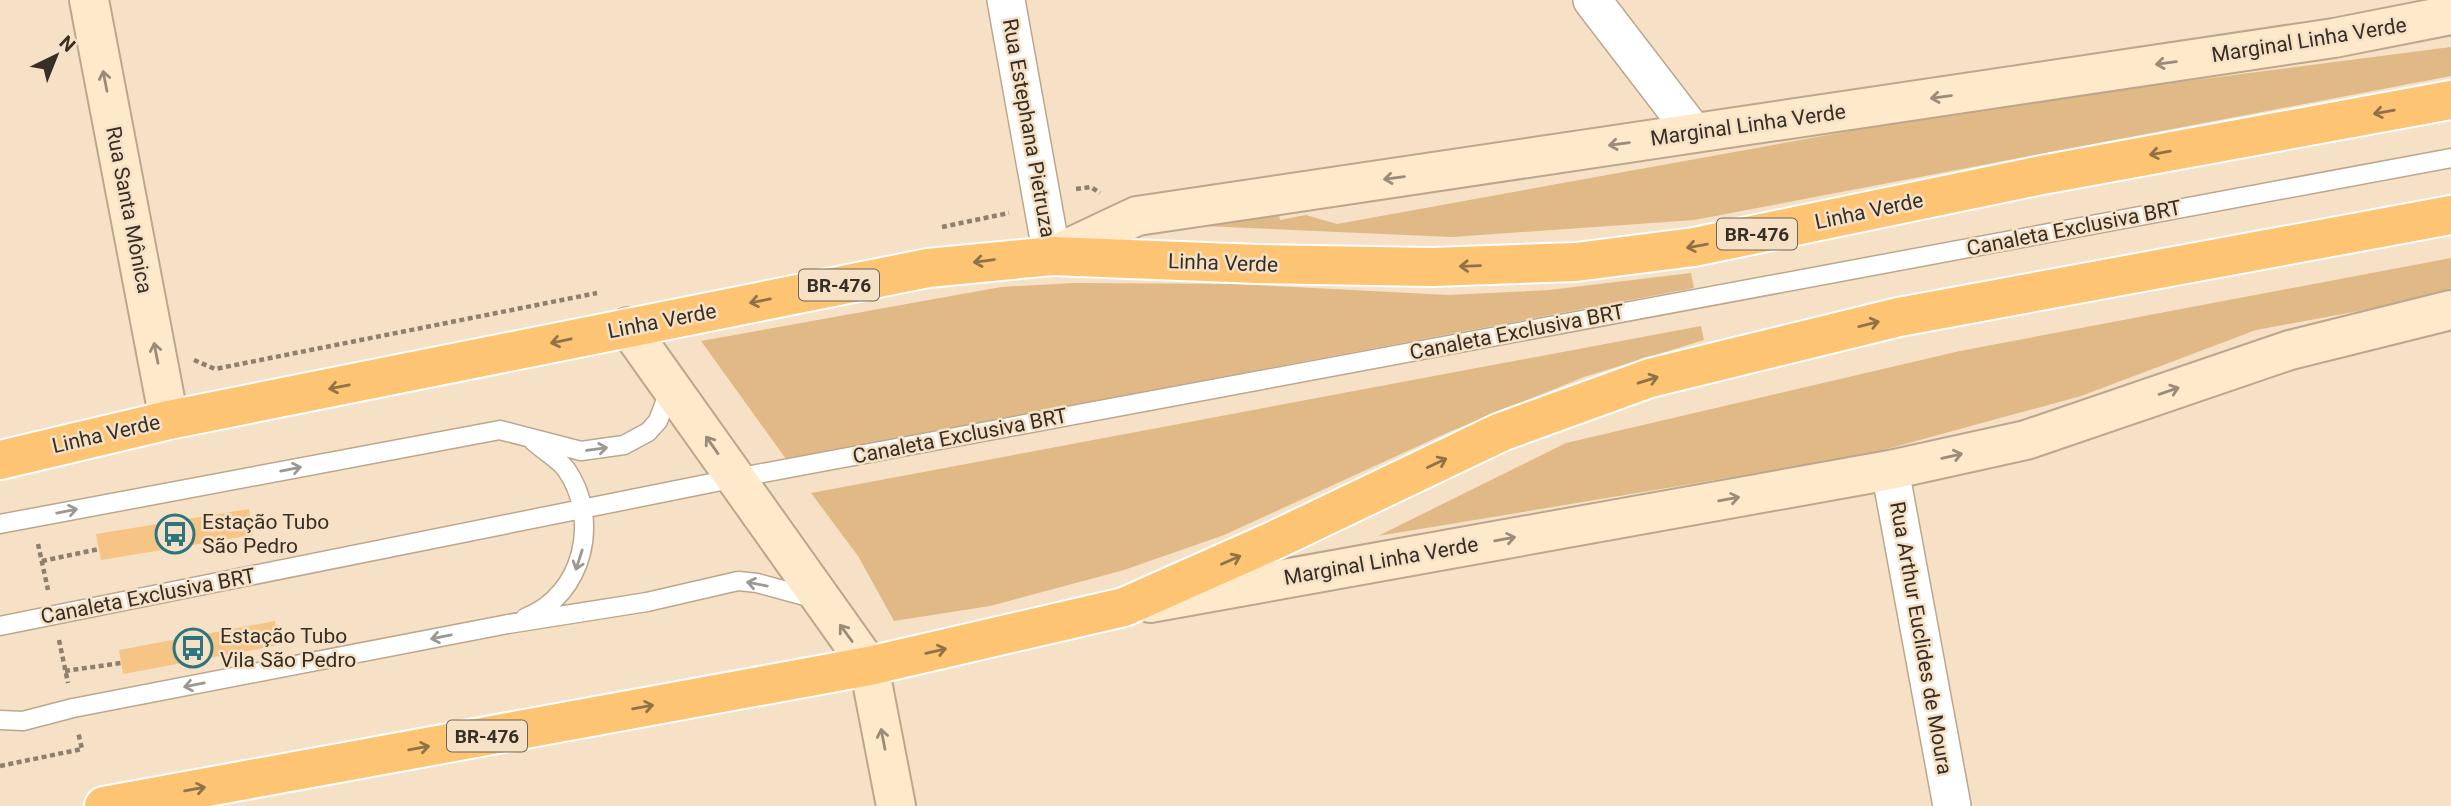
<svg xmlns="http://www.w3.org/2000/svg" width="2451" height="806" viewBox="0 0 2451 806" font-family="Roboto,sans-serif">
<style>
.green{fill:#e0b987}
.building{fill:#f6c585}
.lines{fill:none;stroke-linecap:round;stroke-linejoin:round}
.service-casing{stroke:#bca78e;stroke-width:21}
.minor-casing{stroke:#bca78e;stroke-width:40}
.secondary-casing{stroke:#bca78e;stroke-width:42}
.trunk-casing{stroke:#fff;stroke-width:42}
.path{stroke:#8e806e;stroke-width:4.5;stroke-dasharray:5 3.5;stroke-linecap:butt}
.service{stroke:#fff;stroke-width:18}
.minor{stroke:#fff;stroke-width:37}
.secondary{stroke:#fee9ca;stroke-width:38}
.trunk{stroke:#fcc473;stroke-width:38}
.oneway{stroke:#9a8c78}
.oneway2{stroke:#907248}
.oneway3{stroke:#9b9792}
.labels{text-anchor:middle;stroke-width:5;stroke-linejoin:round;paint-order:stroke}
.shield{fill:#f6e1c6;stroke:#706455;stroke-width:2}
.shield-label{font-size:19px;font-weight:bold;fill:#372f25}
.street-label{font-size:21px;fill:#372f25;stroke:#f6e1c6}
.poi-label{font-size:21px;fill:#372f25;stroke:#f6e1c6;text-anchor:start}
</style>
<rect width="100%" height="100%" fill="#f6e1c6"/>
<path class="green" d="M2451,47V76L1694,220L1452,237L1180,225L1277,202L1280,220L1306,215L1337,224L1977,108Z
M2451,258V294L2256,330L2081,396L1865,455L1378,536L1566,443L1960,351Z
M1691,273L1694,288L786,459L701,341L1001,287L1075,283L1238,284L1448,295L1549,290Z
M1701,326L1704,340L1584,377L1449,432L1224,535L1124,570L990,606L894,621L858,556L811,493Z"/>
<path class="building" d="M249,509L253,535L101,560L96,534Z
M275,621L279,645L123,674L119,650Z"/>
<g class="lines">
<defs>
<path id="service" d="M0,524L500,430L581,451L624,445L648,432L658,421L671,386
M525,618C584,595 601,519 566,469C558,459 543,450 533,441
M0,626L736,478L2451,158
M0,720L23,721L73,708L508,624L647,602L738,581L757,583L816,599"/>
<path id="minor" d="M1006,0L1052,256
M1592,0L1694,133
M1890,470L1952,806"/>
<path id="secondary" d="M89,0L169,420
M1052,256L1137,216L2334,38L2451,15
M628,327L869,666L896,806
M1150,603L1890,470L2026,440L2290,350L2451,310"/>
<path id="trunk" d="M0,460L169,420L928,268L1052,256L1258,264L1432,267L1576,262L1694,247L2042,175L2451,100
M104,806L869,666L1124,607L1275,540L1501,432L1650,378L1899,317L2451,215"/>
</defs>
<use href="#service" class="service-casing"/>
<use href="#minor" class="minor-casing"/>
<use href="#secondary" class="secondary-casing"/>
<use href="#trunk" class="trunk-casing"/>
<path class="path" d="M1076,189L1091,187L1100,193
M942,227L1009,213
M194,360L215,369L597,293
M38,544L48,590
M42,561L99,549
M59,640L68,683
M65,671L121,663
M0,766L82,749L78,732"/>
<use href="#service" class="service"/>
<use href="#minor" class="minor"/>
<use href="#secondary" class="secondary"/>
<use href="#trunk" class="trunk"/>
</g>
<defs><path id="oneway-shaft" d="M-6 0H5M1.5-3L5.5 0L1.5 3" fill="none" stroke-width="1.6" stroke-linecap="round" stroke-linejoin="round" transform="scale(1.75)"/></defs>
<g class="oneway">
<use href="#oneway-shaft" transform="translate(2166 63) rotate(172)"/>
<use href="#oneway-shaft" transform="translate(105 81) rotate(-101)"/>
<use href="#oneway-shaft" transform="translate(1941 97) rotate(172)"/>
<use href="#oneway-shaft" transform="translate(1619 144) rotate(172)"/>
<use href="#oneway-shaft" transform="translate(1394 178) rotate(172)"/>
<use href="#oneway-shaft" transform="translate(156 353) rotate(-101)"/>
<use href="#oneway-shaft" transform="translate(2169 391) rotate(-19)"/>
<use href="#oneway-shaft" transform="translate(712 445) rotate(-125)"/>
<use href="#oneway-shaft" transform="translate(1952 456) rotate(-13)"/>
<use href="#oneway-shaft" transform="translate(1729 499) rotate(-10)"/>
<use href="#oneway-shaft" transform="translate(1505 539) rotate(-10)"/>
<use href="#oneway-shaft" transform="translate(846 633) rotate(-126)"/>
<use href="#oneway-shaft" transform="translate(883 739) rotate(-101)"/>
</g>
<g class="oneway2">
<use href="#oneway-shaft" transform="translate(2384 112) rotate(170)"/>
<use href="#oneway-shaft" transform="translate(2160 153) rotate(170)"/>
<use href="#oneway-shaft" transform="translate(1697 246) rotate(170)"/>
<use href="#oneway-shaft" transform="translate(984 261) rotate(173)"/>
<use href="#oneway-shaft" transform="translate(1470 266) rotate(178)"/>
<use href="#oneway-shaft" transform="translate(760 301) rotate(169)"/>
<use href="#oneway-shaft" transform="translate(1869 324) rotate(-14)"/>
<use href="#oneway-shaft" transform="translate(561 341) rotate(168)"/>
<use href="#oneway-shaft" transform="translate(1648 380) rotate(-17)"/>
<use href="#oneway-shaft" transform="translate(339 387) rotate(169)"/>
<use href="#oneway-shaft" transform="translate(1437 463) rotate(-25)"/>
<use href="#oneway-shaft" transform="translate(1231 560) rotate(-24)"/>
<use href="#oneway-shaft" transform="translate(936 651) rotate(-13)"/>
<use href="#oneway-shaft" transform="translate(643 707) rotate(-10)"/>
<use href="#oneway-shaft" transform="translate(419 748) rotate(-10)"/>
<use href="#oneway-shaft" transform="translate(195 789) rotate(-10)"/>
</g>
<g class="oneway3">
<use href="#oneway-shaft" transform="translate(597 449) rotate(-8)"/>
<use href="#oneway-shaft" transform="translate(291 469) rotate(-11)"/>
<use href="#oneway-shaft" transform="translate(67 511) rotate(-11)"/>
<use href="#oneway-shaft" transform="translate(579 560) rotate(108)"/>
<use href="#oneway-shaft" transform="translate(757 584) rotate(-169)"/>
<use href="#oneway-shaft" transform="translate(441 637) rotate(169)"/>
<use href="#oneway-shaft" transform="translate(194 685) rotate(169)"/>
</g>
<defs>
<symbol id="bus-ring" viewBox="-11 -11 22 22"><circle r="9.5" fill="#f6e1c6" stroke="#2c747e" stroke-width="1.5"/><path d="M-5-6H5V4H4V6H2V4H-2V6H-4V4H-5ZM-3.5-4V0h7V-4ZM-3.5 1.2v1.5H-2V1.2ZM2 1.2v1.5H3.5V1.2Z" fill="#2c747e"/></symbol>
</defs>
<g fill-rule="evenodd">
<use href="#bus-ring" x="153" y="512" width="44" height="44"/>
<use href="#bus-ring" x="171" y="626" width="44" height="44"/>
</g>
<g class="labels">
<g class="shield">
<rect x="1717" y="218.5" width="80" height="31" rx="5"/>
<rect x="799" y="269.5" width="80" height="31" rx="5"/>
<rect x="447" y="720.5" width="80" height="31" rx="5"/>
</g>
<g class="shield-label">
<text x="1757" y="241">BR-476</text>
<text x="839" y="292">BR-476</text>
<text x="487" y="743">BR-476</text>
</g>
<g class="street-label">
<text transform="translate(2309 40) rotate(-9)" y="7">Marginal Linha Verde</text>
<text transform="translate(1748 125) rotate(-8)" y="7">Marginal Linha Verde</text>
<text transform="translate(1029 128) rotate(80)" y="7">Rua Estephana Pietruza</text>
<text transform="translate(129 210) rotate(79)" y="7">Rua Santa Mônica</text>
<text transform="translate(1869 211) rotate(-12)" y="7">Linha Verde</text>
<text transform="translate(2074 228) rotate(-11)" y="7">Canaleta Exclusiva BRT</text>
<text transform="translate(1223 263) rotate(2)" y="7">Linha Verde</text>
<text transform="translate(662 321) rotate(-11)" y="7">Linha Verde</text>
<text transform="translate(1517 332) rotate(-11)" y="7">Canaleta Exclusiva BRT</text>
<text transform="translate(106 434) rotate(-13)" y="7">Linha Verde</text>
<text transform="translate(960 436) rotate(-11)" y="7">Canaleta Exclusiva BRT</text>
<text transform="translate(1381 561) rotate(-10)" y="7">Marginal Linha Verde</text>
<text transform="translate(148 596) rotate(-11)" y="7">Canaleta Exclusiva BRT</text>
<text transform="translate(1921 638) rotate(80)" y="7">Rua Arthur Euclides de Moura</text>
</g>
<g class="poi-label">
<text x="202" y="529">Estação Tubo<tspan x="202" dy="24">São Pedro</tspan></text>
<text x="220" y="643">Estação Tubo<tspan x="220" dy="24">Vila São Pedro</tspan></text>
</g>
</g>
<g transform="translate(56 56) rotate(43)" stroke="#f6e1c6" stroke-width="5" paint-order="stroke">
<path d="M0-5L12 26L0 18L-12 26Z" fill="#372f25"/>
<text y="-10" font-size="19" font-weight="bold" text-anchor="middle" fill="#372f25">N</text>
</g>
</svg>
